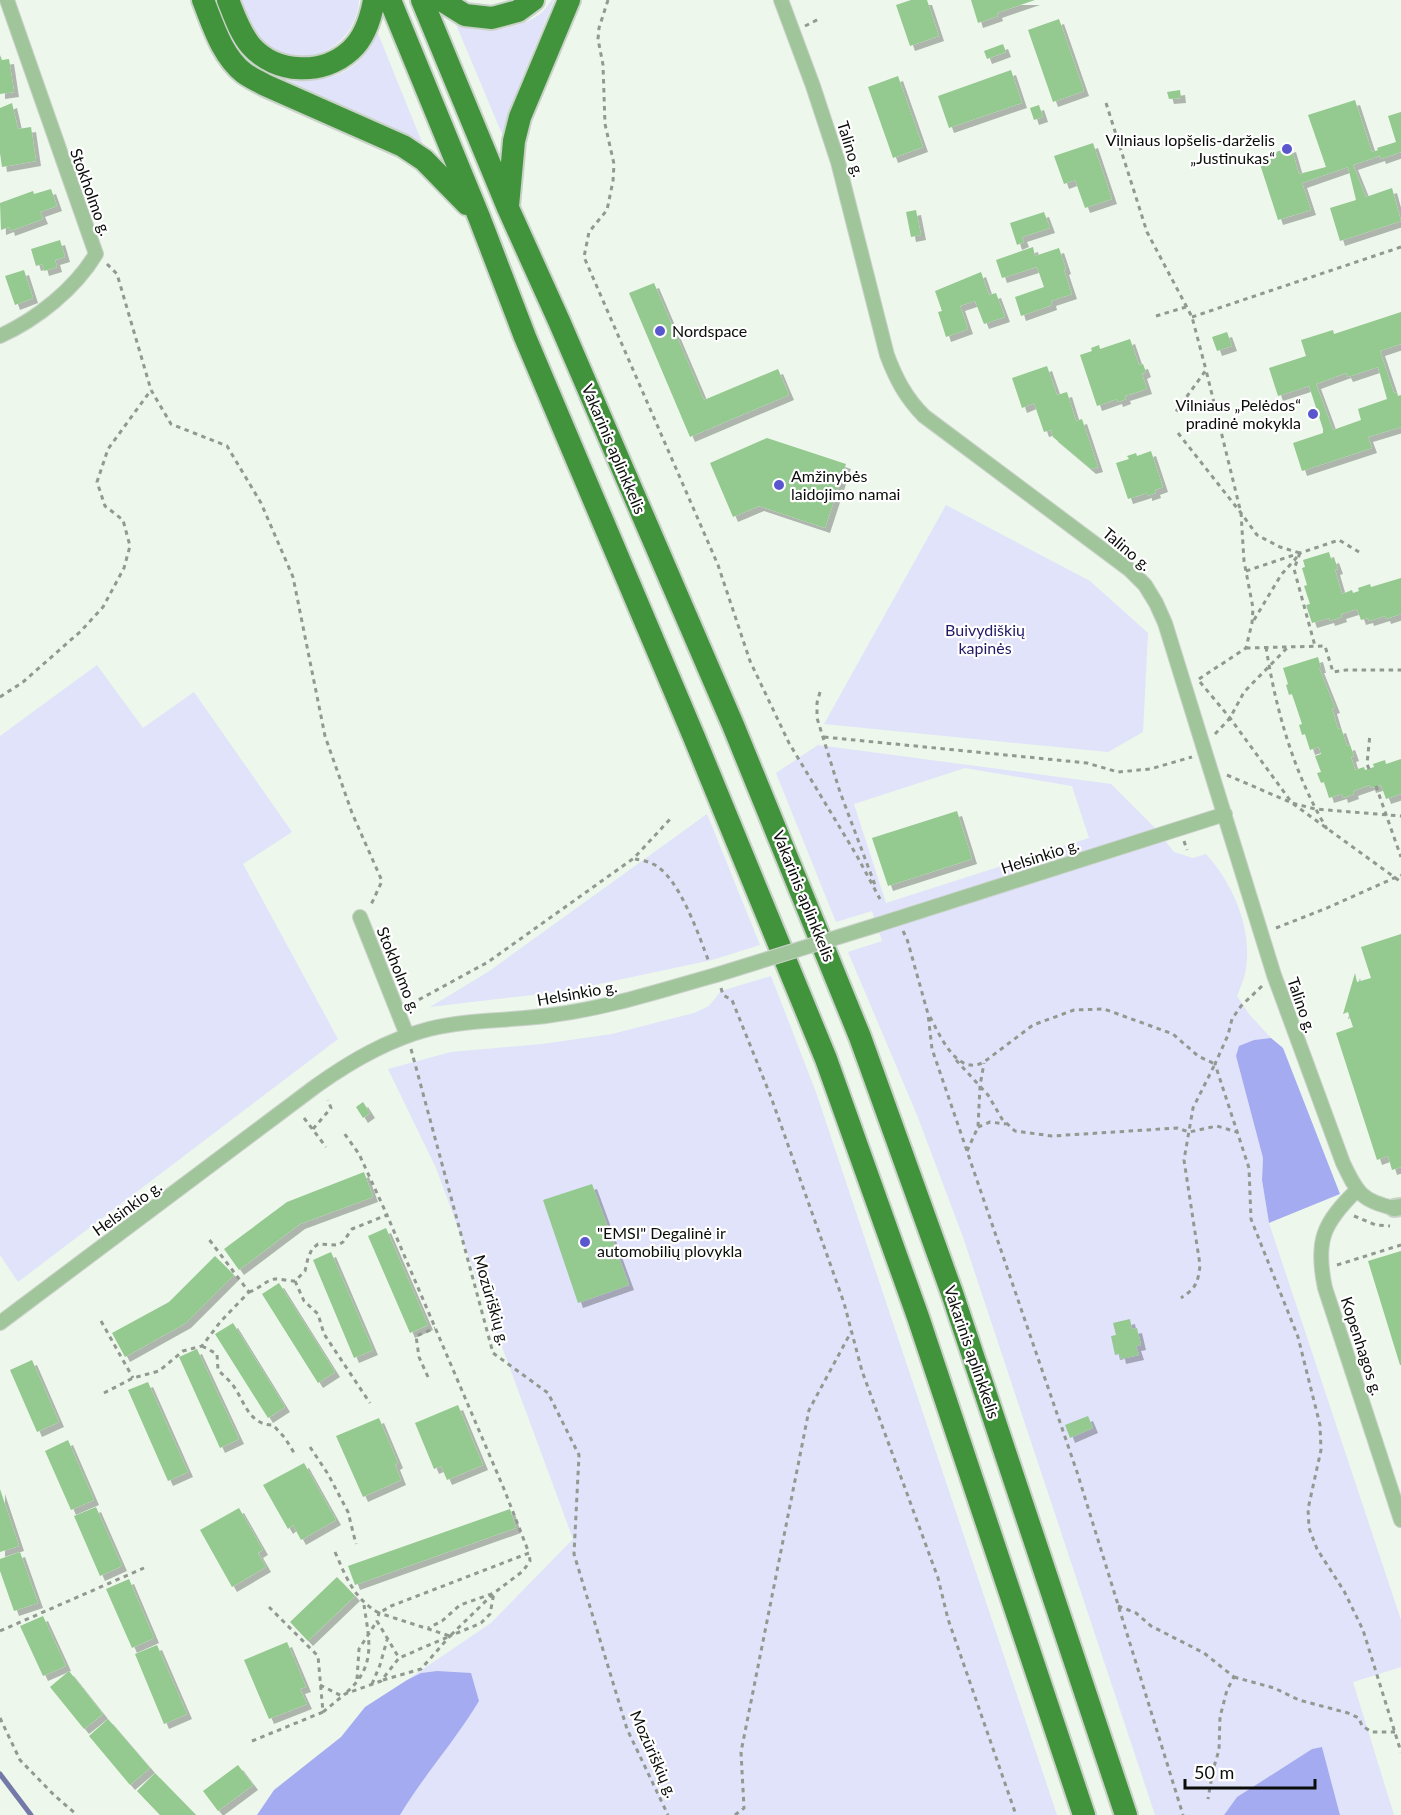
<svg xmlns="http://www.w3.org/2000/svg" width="1401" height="1815" viewBox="0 0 1401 1815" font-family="Lato,sans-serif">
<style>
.green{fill:#e0e3f9;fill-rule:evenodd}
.forest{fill:#a4abf0}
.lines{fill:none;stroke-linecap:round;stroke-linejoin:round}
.stream{stroke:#747aa8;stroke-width:5}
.building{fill:#94c98f;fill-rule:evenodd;filter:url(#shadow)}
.minor-casing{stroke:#c9d2c8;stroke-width:16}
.tertiary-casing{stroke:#c9d2c8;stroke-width:20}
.trunk-casing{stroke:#c9d2c8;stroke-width:26}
.path{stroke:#929991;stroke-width:3;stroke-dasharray:4.5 4.5;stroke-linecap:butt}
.minor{stroke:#a0c59b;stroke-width:14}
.tertiary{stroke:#a0c59b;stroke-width:16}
.trunk{stroke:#42943c;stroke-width:22}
.minor-bridge-casing{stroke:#c9d2c8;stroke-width:16;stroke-linecap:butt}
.minor-bridge{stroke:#a0c59b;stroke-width:14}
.poi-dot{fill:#5956ce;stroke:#fff;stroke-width:2}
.labels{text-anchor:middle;stroke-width:4.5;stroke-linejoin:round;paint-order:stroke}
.poi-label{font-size:16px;fill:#0a0d0a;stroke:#fff;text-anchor:start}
.street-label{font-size:16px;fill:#0a0d0a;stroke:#fff}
.park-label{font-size:16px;fill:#221a67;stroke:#fff}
</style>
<defs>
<filter id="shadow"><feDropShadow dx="5" dy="5" stdDeviation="0" flood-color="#0004"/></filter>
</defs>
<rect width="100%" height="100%" fill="#edf7ec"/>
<path class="green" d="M239,0H359C356,49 298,77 261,41C250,31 245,13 239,0Z
M552,0H554L521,81L502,134L455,22C478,37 518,29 539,15C544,11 548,5 552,0Z
M377,31L423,145L398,130L284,79C326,84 362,75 377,31Z
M946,505L1090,581L1148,633L1143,732L1108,752L824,724Z
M97,665L143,728L194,692L292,832L243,864L338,1039L18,1282L0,1255V736Z
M818,745L1111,784L1155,828L1174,852L1193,858L1206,854C1234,885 1254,932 1245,974C1243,981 1240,989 1237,996L1249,1014L1271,1038L1254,1040L1236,1056L1263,1158L1262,1180L1269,1223L1401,1620V1667L1353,1682L1394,1815H1340L1322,1747L1312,1749L1237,1797L1224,1815H1155L963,1237L917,1115L848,952L882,941L872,911L836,922L776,773ZM965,768L1072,786L1089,838L886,903L854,804Z
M707,814L760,945L712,960L566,991L430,1007L488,972Z
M771,976L817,1095L1057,1815H400C424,1775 455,1741 478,1701L437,1671L421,1673L407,1680L491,1623L573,1539L436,1168L388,1069L451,1052L542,1044L612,1034L694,1013L709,1006L721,991Z"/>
<path class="forest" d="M1271,1038L1283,1048L1340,1194L1269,1223L1262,1180L1263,1158L1236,1056L1239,1046L1254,1040Z
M437,1671L471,1673L479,1701C455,1741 424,1775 400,1815H257L274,1790L341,1737L365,1707L407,1680L421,1673Z
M1322,1747L1340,1815H1224L1237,1797L1312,1749Z"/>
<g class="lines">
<path class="stream" d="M0,1774L31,1815"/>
</g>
<path class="building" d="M911,0H927L939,36L910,46L896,5Z
M971,0H1035L997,13L998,16L978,23Z
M1059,19L1084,91L1053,102L1028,30Z
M1003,44L1006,52L987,59L984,51Z
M0,55L2,60L9,59L14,92L0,94Z
M1011,70L1022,103L949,128L938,96Z
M898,76L923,147L893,158L868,87Z
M1180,90L1181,98L1169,99L1167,92Z
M1355,100L1372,152L1378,150L1377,148L1396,142L1388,116L1401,112V152L1381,159L1380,156L1353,165L1366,197L1392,188L1401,221L1340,241L1330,208L1356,200L1348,167L1302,183L1311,210L1278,220L1258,158L1291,147L1299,174L1326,167L1308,115Z
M12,103L18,129L31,127L36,161L2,167L0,153V108Z
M1039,105L1043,117L1034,120L1030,108Z
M1093,143L1112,199L1085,208L1075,180L1064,184L1054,156Z
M51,189L57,206L40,212L43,219L10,231L9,227L1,230L0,203L33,191L34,194Z
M916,210L921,235L911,237L906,212Z
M1044,212L1050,228L1022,237L1024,242L1017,245L1010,223Z
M60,240L65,257L55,260L57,267L44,271L42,264L36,266L31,249Z
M1033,247L1035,256L1059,248L1066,269L1064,270L1072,294L1051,301L1052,305L1021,316L1015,297L1044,287L1037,267L1002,278L996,260Z
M24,270L33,298L15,305L5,276Z
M981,272L989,295L996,293L1005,317L984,324L975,301L960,306L968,329L946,337L938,312L942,311L935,291Z
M654,283L704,400L778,369L789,395L690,437L629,293Z
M1401,312V344L1380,351L1394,393L1396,392L1398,396L1401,395V427L1368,437L1372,448L1302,471L1293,443L1323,433V429L1309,386L1278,396L1269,368L1306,356L1301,340L1333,330L1334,334ZM1378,367L1387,399L1358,409L1361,420L1333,430L1316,384L1346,373L1348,377Z
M1227,332L1232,346L1217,351L1212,337Z
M1130,339L1139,365L1143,364L1146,372L1142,374L1147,389L1125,396L1126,399L1118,402L1117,399L1097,406L1080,355L1092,351L1091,348L1099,345L1100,349Z
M1047,366L1057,395L1067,392L1076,421L1082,419L1098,467L1091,469L1053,437L1051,430L1044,432L1034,403L1022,408L1012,378Z
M767,438L846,464L825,528L759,506L733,517L710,463Z
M1151,451L1163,487L1155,490L1156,493L1147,496V493L1128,499L1116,463L1129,459L1127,456L1136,453L1137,456Z
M1329,552L1331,559L1334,558L1338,569L1335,570L1342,594L1352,590L1353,593L1359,591L1358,588L1370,584L1371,587L1401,578V614L1386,619L1385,616L1369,621L1368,618L1361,620L1357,609L1341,614L1342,617L1330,621L1329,618L1312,623L1306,605L1310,604L1304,586L1307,585L1302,568L1305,567L1303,560Z
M1318,657L1321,668H1319L1335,708L1332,709L1338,729L1341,728L1347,746L1350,745L1354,756L1351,757L1355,770L1364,767L1365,770L1374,767L1373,764L1385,760L1386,764L1401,759V794L1386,799L1381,785L1371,788L1370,785L1353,791L1354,794L1343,798L1342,794L1329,798L1324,782L1321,783L1317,773L1321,772L1315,756L1321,754L1319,747L1310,750L1305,734L1302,735L1299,725L1302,724L1292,694L1289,695L1286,685L1288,684L1283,668Z
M957,811L972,859L888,886L872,838Z
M1401,934V1167L1392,1170L1388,1156L1377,1160L1336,1033L1353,1027L1348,1012L1343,1014L1355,973L1357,982L1371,978L1361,947Z
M363,1102L370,1113L363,1118L356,1107Z
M364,1172L373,1197L300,1224L239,1270L224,1249L287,1202Z
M592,1184L629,1285L578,1303L543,1200Z
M386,1228L428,1325L410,1333L368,1236Z
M1401,1251V1365H1400L1368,1261Z
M331,1252L373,1350L354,1358L313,1260Z
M215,1256L234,1275L186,1323L125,1357L112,1333L169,1302Z
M279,1283L335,1372L318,1383L262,1294Z
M1130,1319L1132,1329L1137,1328L1141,1345L1136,1346L1139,1355L1121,1359L1120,1354L1115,1355L1111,1336L1116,1335L1113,1323Z
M233,1323L285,1407L268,1418L215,1334Z
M197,1349L239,1439L220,1448L179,1357Z
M32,1360L59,1422L37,1432L10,1370Z
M148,1382L188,1472L168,1481L128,1390Z
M458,1405L483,1465L447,1480L441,1466L434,1469L415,1423Z
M1088,1416L1093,1428L1070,1438L1065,1425Z
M379,1418L398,1463L395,1465L401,1480L363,1497L336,1436Z
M68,1440L94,1500L71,1510L45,1451Z
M304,1463L336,1520L301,1540L293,1525L288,1529L263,1485Z
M0,1489L19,1546L0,1552Z
M96,1507L122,1566L100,1576L74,1516Z
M239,1508L263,1550L258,1553L266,1567L232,1587L200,1530Z
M510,1509L516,1528L355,1585L348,1566Z
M20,1552L38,1603L14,1611L0,1571V1559Z
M337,1577L355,1596L308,1641L290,1622Z
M129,1579L154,1638L132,1648L106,1589Z
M43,1616L66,1666L43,1676L20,1626Z
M287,1642L306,1687L300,1689L307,1704L269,1719L244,1660Z
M157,1645L187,1714L164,1724L135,1654Z
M69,1671L103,1714L84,1729L50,1687Z
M108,1719L150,1768L130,1785L89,1736Z
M238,1765L253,1785L218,1811L203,1791Z
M155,1773L196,1815H160L137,1791Z"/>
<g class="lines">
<defs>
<path id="minor" d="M781,0L813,86L838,162L887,355C896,379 906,398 924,416L1130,570L1145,585L1156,603L1165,623L1274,975L1343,1163C1357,1192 1361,1201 1394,1208
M0,336C37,319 75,289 96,254L7,0
M360,917L407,1035
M877,925L1225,814
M1357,1190C1323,1223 1315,1241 1325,1288L1401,1520
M0,1323L316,1086C351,1061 387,1040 429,1029C469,1019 512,1021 552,1015C608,1008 662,990 716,975"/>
<path id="tertiary" d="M1394,1208L1401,1207"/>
<path id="trunk" d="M203,0C213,25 222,56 244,73C251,78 258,81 265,85L403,146L424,160L467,204
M228,0C234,15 240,33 251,46C276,74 323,76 351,50C364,38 371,17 374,0
M390,0L479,217L525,337L694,737L826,1059L918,1317L1084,1815
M422,0L508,208L559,321L733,725L860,1037L952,1293L1126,1815
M441,0L465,15L492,18L518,11L533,0
M508,206L514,141L520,117L569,0"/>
</defs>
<use href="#minor" class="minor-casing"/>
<use href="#tertiary" class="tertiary-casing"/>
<use href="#trunk" class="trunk-casing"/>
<path class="path" d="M608,0L599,28L598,39L603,65L605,124L614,164L613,181L607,210L589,232L584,257L718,565L750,661L789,743L857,856L880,899
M805,26L821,18
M1106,103L1147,232L1192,317L1206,370L1175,413
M107,264L117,274L151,390L171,424L227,446L261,503L293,577L325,736L352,813L382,881L370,907
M1156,316L1186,307
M1192,317L1401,247
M1178,433L1241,513L1257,535L1280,547L1300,553
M1300,553L1294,569L1315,646
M1246,571L1339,540L1359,552
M1254,620L1281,575L1297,557
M1266,647C1276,711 1294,774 1327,829
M1246,648L1325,646L1333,672L1346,670H1401
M1199,679L1246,648L1252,623L1253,608L1244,561L1241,513L1206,370
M1200,682L1230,718L1292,803L1315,809L1401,816
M820,692L817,703V718L840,792L875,885
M0,697L23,682L81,631L103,607L124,568L130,546L123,520L105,506L97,482L108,449L151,390
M1215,734L1230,718L1244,692L1287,648
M824,737L1087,763L1118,772L1150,769L1192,757
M1369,769L1367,764L1370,734
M1227,775L1292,803L1401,882
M1376,786L1401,857
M1184,841L1187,850
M635,859C640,860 647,861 653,864C679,876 699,936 709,962
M1276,928L1327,908L1401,875
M903,931L907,939L928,1014L932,1049L1077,1472L1183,1815
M1262,986L1241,1006L1232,1019L1228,1035L1215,1064L1249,1168L1251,1219L1298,1337L1320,1425L1321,1450L1308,1509L1309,1528L1317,1549L1344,1591L1363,1630L1401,1752
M721,988L723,995L732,1000L771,1097L844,1303L862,1371L938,1578L948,1619L1016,1815
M411,1004L488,962L634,858L672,817
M930,1017C940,1035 957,1077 984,1062L1033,1025L1074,1010L1104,1009L1173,1034L1198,1056L1215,1064L1193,1108L1184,1160L1200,1265C1198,1283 1196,1288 1181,1298
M411,1049L493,1353L548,1393L579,1455L574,1554L627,1729L668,1815
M956,1060L988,1095L1002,1119L1015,1131L1052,1136L1177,1128L1189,1132L1217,1126L1237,1132
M304,1118L326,1147
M978,1127L990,1122L1006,1124
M313,1129L331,1108L328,1100
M967,1151L978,1127L980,1086L984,1063
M1354,1216L1376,1225L1390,1226
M1337,1265L1401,1245
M295,1281L304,1301L318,1314L324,1334L370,1403
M249,1292C259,1289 266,1280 275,1279C281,1279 289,1281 295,1281L305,1271L308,1258L312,1249L318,1244L338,1245L343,1242L352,1229L387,1215L359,1154L344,1133
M101,1321L133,1378
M202,1346L217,1354L218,1370C223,1375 228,1379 232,1384C245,1401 248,1425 273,1425L285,1438L296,1456
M428,1377L419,1357L416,1336L435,1328
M104,1393L133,1378L159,1371L183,1351L202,1346L221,1321L249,1292L208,1238
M310,1447L328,1474L348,1512L356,1544
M335,1552C346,1577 354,1599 379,1613L391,1606L529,1553L504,1489L387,1215
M1118,1606L1136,1613L1151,1626L1204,1653L1234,1677L1227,1690L1220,1717L1219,1750L1213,1770L1208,1799
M0,1631L144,1568
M451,1635L494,1593L523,1571L530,1561L529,1553
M1234,1677L1274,1688L1299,1700L1348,1713L1359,1718L1362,1726L1372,1732H1395
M357,1679L359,1649L377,1621
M383,1680L421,1669L450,1636L481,1623L490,1614L494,1593L460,1605L442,1621L428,1628
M372,1684L380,1665L387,1640
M320,1685L342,1696
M347,1692C377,1665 369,1640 364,1605
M323,1712L345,1694L381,1681L399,1658L377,1621L379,1613L450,1636L399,1658
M0,1718L20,1760L54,1795L77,1815
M252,1741L323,1712L318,1656L269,1607
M735,1815L744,1808L741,1752L809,1410L851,1332"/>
<use href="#minor" class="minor"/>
<use href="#tertiary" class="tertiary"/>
<use href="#trunk" class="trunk"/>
<defs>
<path id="minor-bridge" d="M716,975L877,925"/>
</defs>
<use href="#minor-bridge" class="minor-bridge-casing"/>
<use href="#minor-bridge" class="minor-bridge"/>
</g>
<g class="poi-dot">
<circle cx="1287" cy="149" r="6"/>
<circle cx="660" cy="331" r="6"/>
<circle cx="1313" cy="414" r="6"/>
<circle cx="779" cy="485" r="6"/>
<circle cx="585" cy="1242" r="6"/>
</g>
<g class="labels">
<g class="poi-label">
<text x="1275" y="146" text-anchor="end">Vilniaus lopšelis-darželis<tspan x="1275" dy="18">„Justinukas“</tspan></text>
<text x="672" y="337">Nordspace</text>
<text x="1301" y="411" text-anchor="end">Vilniaus „Pelėdos“<tspan x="1301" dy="18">pradinė mokykla</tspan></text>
<text x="791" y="482">Amžinybės<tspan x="791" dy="18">laidojimo namai</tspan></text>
<text x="597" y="1239">"EMSI" Degalinė ir<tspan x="597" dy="18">automobilių plovykla</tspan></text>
</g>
<g class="street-label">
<text transform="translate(851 149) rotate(73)" y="6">Talino g.</text>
<text transform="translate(91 192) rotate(70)" y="6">Stokholmo g.</text>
<text transform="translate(614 449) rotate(67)" y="6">Vakarinis aplinkkelis</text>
<text transform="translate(1127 549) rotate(40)" y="6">Talino g.</text>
<text transform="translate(1040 856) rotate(-18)" y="6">Helsinkio g.</text>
<text transform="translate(804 896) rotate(68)" y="6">Vakarinis aplinkkelis</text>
<text transform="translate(399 970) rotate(68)" y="6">Stokholmo g.</text>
<text transform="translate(577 993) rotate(-10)" y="6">Helsinkio g.</text>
<text transform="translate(1302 1005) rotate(71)" y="6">Talino g.</text>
<text transform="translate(127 1208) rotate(-36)" y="6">Helsinkio g.</text>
<text transform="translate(492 1300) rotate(74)" y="6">Mozūriškių g.</text>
<text transform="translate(1362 1346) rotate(72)" y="6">Kopenhagos g.</text>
<text transform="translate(972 1352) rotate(71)" y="6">Vakarinis aplinkkelis</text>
<text transform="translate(654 1754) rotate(66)" y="6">Mozūriškių g.</text>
</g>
<g class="park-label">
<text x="985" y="636">Buivydiškių<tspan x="985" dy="18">kapinės</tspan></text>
</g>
</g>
<path d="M1185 1779v9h130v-9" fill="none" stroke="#0a0d0a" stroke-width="3"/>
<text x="1194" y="1779" font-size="18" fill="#0a0d0a" stroke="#ffffff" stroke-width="4.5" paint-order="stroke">50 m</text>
</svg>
